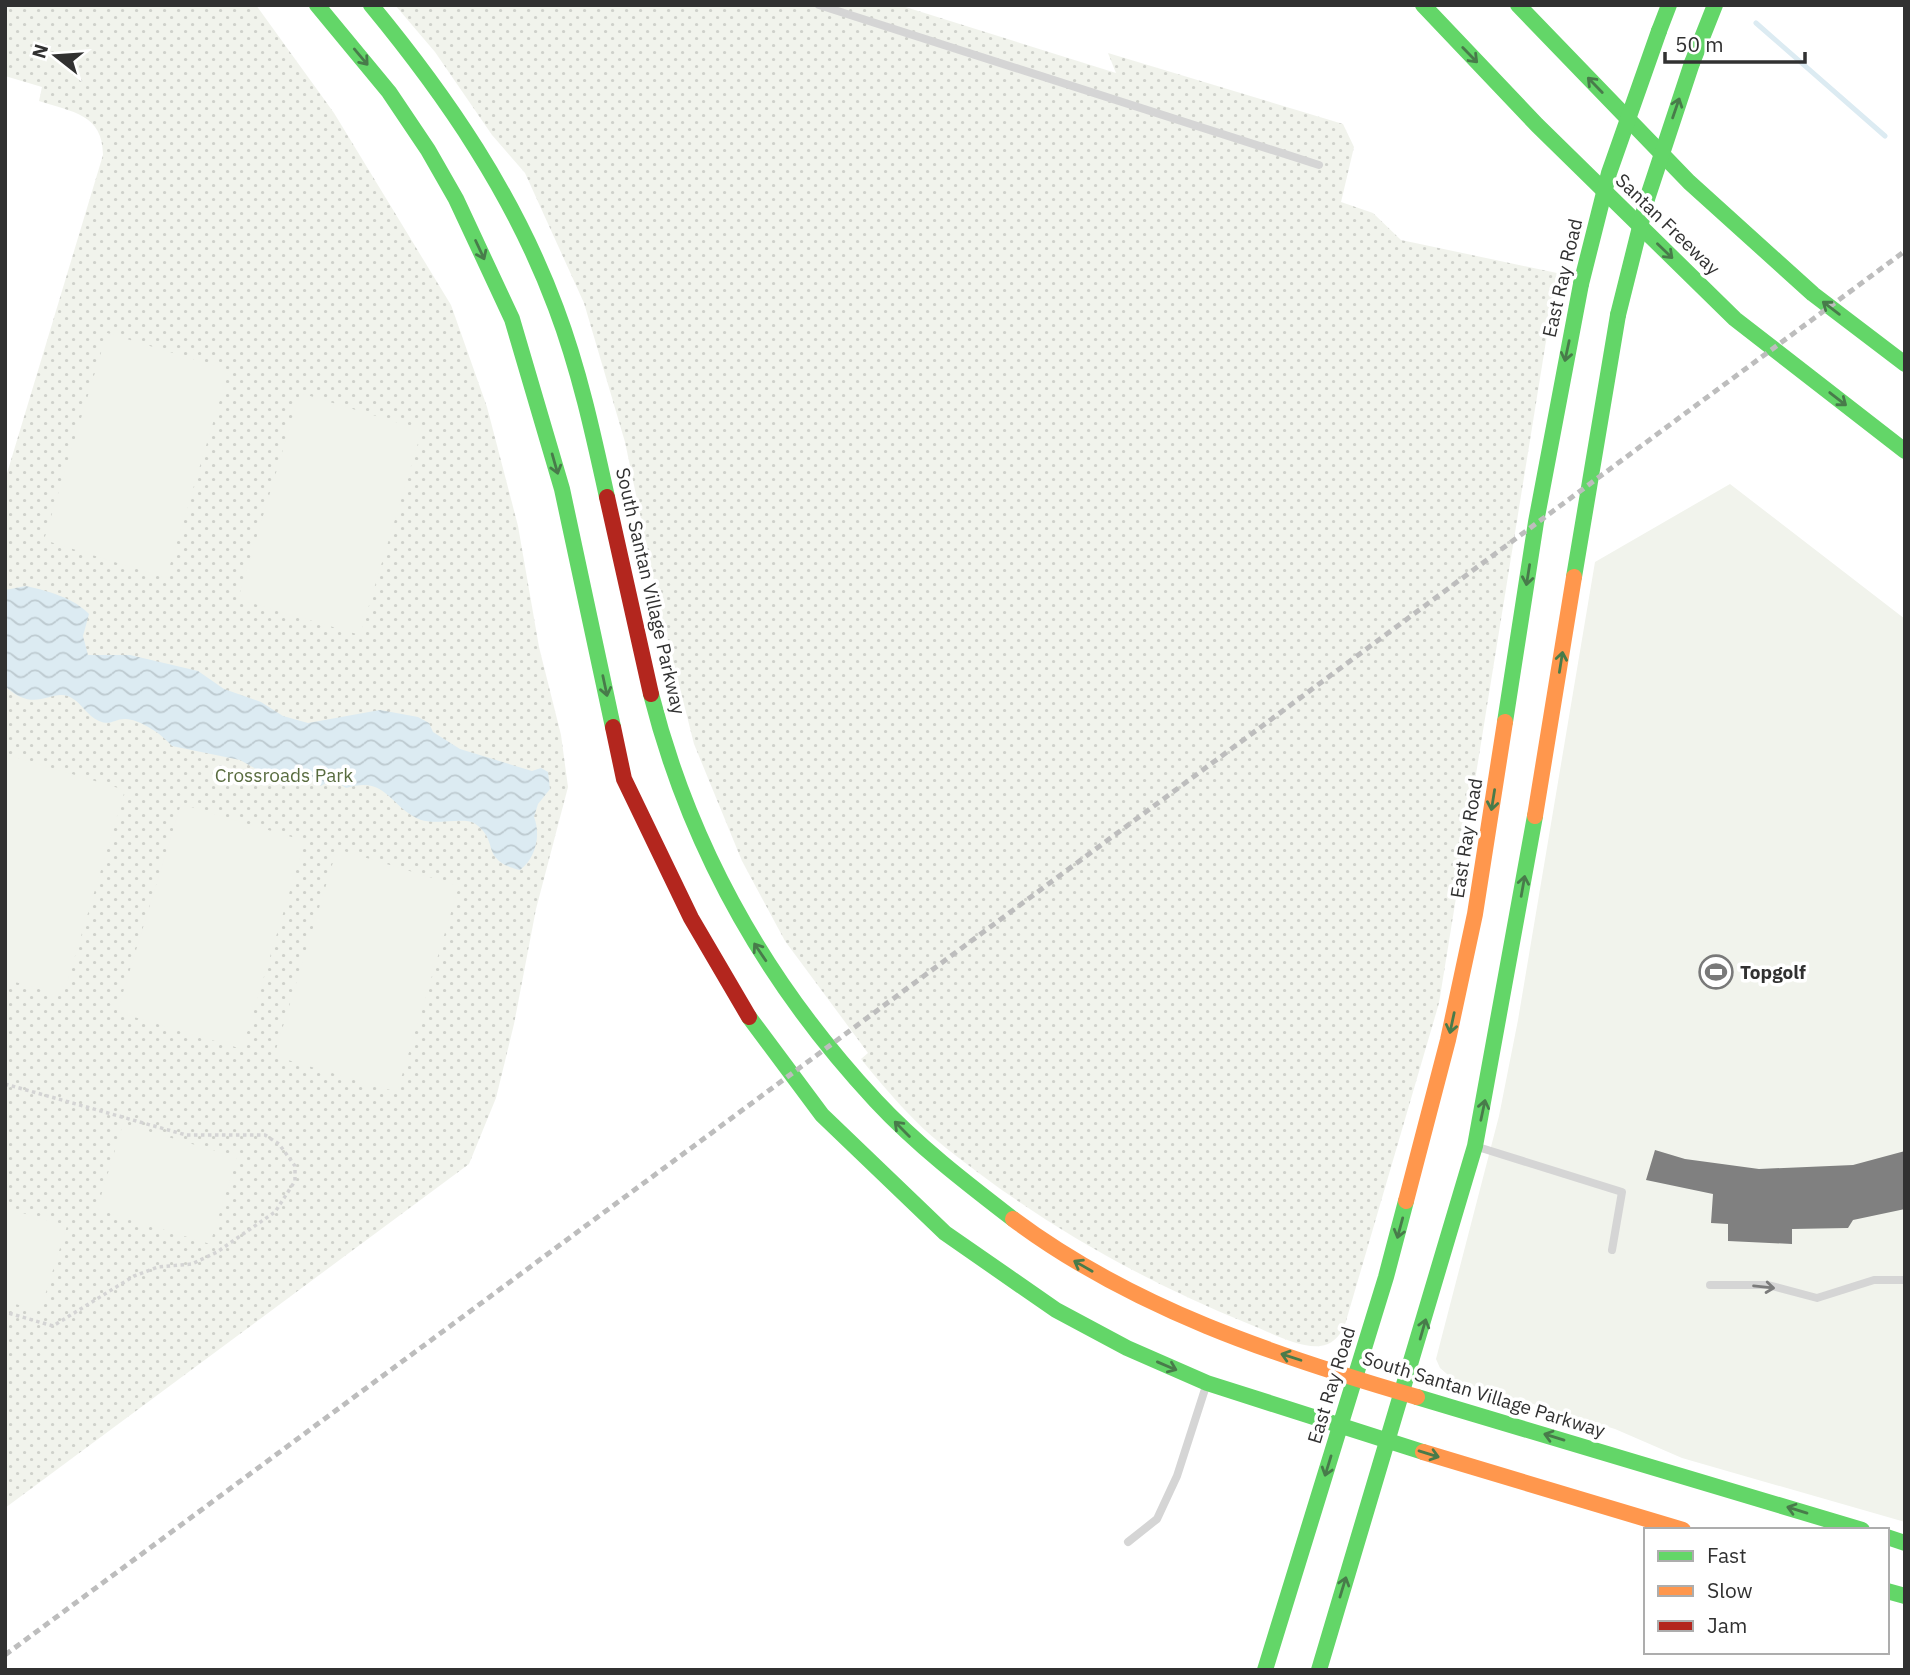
<svg xmlns="http://www.w3.org/2000/svg" width="1910" height="1675" viewBox="0 0 1910 1675" font-family="'IBM Plex Sans',sans-serif">
<style>
.grass{fill:url(#grass-dots)}
.pitch{fill:#f1f3ec}
.water{fill:url(#water-waves)}
.lines{fill:none;stroke-linecap:round;stroke-linejoin:round}
.stream{stroke:#dcebf2;stroke-width:5}
.building{fill:#808080}
.path{stroke:#d4d4d4;stroke-width:3.5;stroke-dasharray:3.5 3.5;stroke-linecap:butt}
.lane{stroke:#d5d5d5;stroke-width:8}
.fast{stroke:#63d668;stroke-width:16}
.slow{stroke:#ff974d;stroke-width:16}
.jam{stroke:#b3261e;stroke-width:16}
.rail{stroke:#bdbdbd;stroke-width:5;stroke-dasharray:7 5;stroke-linecap:butt}
.fast-bridge{stroke:#63d668;stroke-width:16}
.oneway{stroke:#487b4a}
.oneway2{stroke:#7b7b7b}
.labels{text-anchor:middle;stroke-width:7;stroke-linejoin:round;paint-order:stroke}
.street-label{font-size:19px;fill:#313131;stroke:#fff}
.park-label{font-size:19px;fill:#596c3f;stroke:#fff}
.poi-label{font-size:19px;font-weight:bold;fill:#313131;stroke:#fff;text-anchor:start}
</style>
<defs>
<pattern id="grass-dots" width="8" height="8" patternUnits="userSpaceOnUse" patternTransform="scale(1.75)"><rect width="8" height="8" fill="#f1f3ec"/><path d="M2 2h.1M6 6h.1" fill="none" stroke="#cfd1cb" stroke-width="1.8" stroke-linecap="round"/></pattern>
<pattern id="water-waves" width="16" height="10" patternUnits="userSpaceOnUse" patternTransform="scale(1.75)"><rect width="16" height="10" fill="#dcebf2"/><path d="M0 5q4-4 8 0t8 0" fill="none" stroke="#bdcad0"/></pattern>
</defs>
<rect width="100%" height="100%" fill="#fff"/>
<path class="grass" d="M5,5H256L334,113L451,305L487,407L518,526L539,647L561,735L568,787L536,909L514,1024L496,1098L469,1164L5,1508V480L103,155C103,114 72,112 39,101L42,87L5,76Z
M395,5H899L1116,73L1108,53L1343,124L1354,147L1341,202L1373,213L1401,240L1557,273L1439,1003L1344,1328C1338,1337 1332,1345 1320,1346C1297,1348 1270,1332 1249,1324C1138,1279 1039,1222 946,1148C913,1122 887,1091 861,1059L868,1053L785,941L742,861L694,744L659,605L625,442L584,303L525,173L492,135L435,52Z"/>
<path class="pitch" d="M107,333L229,370L166,578L44,540Z
M300,393L422,430L360,635L238,599Z
M1730,484L1905,619V1522L1682,1458L1615,1429L1454,1380L1440,1368L1436,1359L1499,1116L1518,1020L1595,562Z
M5,754L125,790L63,996L5,979Z
M181,804L305,841L242,1049L117,1012Z
M337,849L459,886L397,1092L274,1056Z
M123,1124L237,1157L210,1244L97,1209Z
M5,1208L67,1226L40,1311L5,1301Z"/>
<path class="water" d="M26,586C48,591 74,598 89,614L83,636L88,655H130L198,671L224,689L261,702L283,716L308,723L380,710L418,717L429,723L433,732L460,749L532,771L541,768L548,772L550,789L538,804L534,817C541,835 536,858 520,870C478,860 501,840 474,823C464,817 436,825 421,820C390,808 387,775 346,788L332,779L321,786L307,776L267,775L240,760L172,746C163,735 140,719 125,719C114,719 111,726 99,721C87,716 82,703 70,697C50,688 36,715 5,686V590Z"/>
<g class="lines">
<path class="stream" d="M1756,23L1885,136"/>
</g>
<path class="building" d="M1655,1150L1685,1159L1759,1169L1853,1165L1905,1151V1209L1853,1220L1848,1228L1792,1229V1244L1728,1241V1224L1711,1223L1713,1194L1646,1180Z"/>
<g class="lines">
<path class="path" d="M5,1084L186,1135H265L279,1144L295,1166V1181L275,1212L217,1252L192,1264L158,1267L134,1276L53,1326L5,1312"/>
<path class="lane" d="M819,5L1319,165
M1478,1147L1622,1192L1612,1250
M1710,1285H1768L1817,1298L1874,1280H1905
M1128,1542L1157,1519L1177,1476L1206,1386"/>
<path class="fast" d="M317,5L389,92L428,150L456,199L512,319L562,489L613,727
M371,5C447,97 514,195 556,308C579,369 593,433 607,497
M1423,5L1537,125L1735,319L1905,451
M1518,5L1689,182L1813,294L1905,364
M1659,31L1669,5
M1692,63L1715,5
M1574,577L1618,315
M651,694C690,848 768,985 876,1101C917,1145 965,1182 1013,1219
M1505,722L1536,522L1581,284
M749,1017L822,1115L945,1233L1056,1310L1127,1348L1207,1383L1423,1452
M1417,1397L1862,1530
M1887,1537L1905,1543
M1887,1591L1905,1596
M1265,1670L1386,1277L1406,1201
M1319,1670L1475,1146L1535,816"/>
<path class="slow" d="M1535,816L1574,577
M1406,1201L1448,1040L1475,914L1505,722
M1013,1219C1132,1308 1276,1356 1417,1397
M1423,1452L1683,1530"/>
<path class="jam" d="M607,497L651,694
M613,727L624,779L691,918L749,1017"/>
<path class="rail" d="M5,1655L1905,251"/>
<path class="fast-bridge" d="M1581,284L1609,173L1659,31
M1618,315L1647,199L1692,63"/>
</g>
<defs><path id="oneway-shaft" d="M-6 0H5M1.5-3L5.5 0L1.5 3" fill="none" stroke-width="1.6" stroke-linecap="round" stroke-linejoin="round" transform="scale(1.75)"/></defs>
<g class="oneway">
<use href="#oneway-shaft" transform="translate(1470 55) rotate(46)"/>
<use href="#oneway-shaft" transform="translate(361 57) rotate(50)"/>
<use href="#oneway-shaft" transform="translate(1595 85) rotate(-134)"/>
<use href="#oneway-shaft" transform="translate(1676 108) rotate(-71)"/>
<use href="#oneway-shaft" transform="translate(480 250) rotate(65)"/>
<use href="#oneway-shaft" transform="translate(1665 251) rotate(44)"/>
<use href="#oneway-shaft" transform="translate(1831 308) rotate(-143)"/>
<use href="#oneway-shaft" transform="translate(1567 351) rotate(102)"/>
<use href="#oneway-shaft" transform="translate(1838 399) rotate(38)"/>
<use href="#oneway-shaft" transform="translate(555 464) rotate(74)"/>
<use href="#oneway-shaft" transform="translate(1528 575) rotate(99)"/>
<use href="#oneway-shaft" transform="translate(1561 662) rotate(-81)"/>
<use href="#oneway-shaft" transform="translate(605 686) rotate(78)"/>
<use href="#oneway-shaft" transform="translate(1493 800) rotate(99)"/>
<use href="#oneway-shaft" transform="translate(1523 886) rotate(-80)"/>
<use href="#oneway-shaft" transform="translate(760 952) rotate(-124)"/>
<use href="#oneway-shaft" transform="translate(1452 1023) rotate(102)"/>
<use href="#oneway-shaft" transform="translate(1483 1110) rotate(-78)"/>
<use href="#oneway-shaft" transform="translate(902 1129) rotate(-135)"/>
<use href="#oneway-shaft" transform="translate(1400 1228) rotate(105)"/>
<use href="#oneway-shaft" transform="translate(1083 1266) rotate(-150)"/>
<use href="#oneway-shaft" transform="translate(1423 1329) rotate(-74)"/>
<use href="#oneway-shaft" transform="translate(1291 1357) rotate(-162)"/>
<use href="#oneway-shaft" transform="translate(1167 1366) rotate(23)"/>
<use href="#oneway-shaft" transform="translate(1554 1437) rotate(-163)"/>
<use href="#oneway-shaft" transform="translate(1429 1454) rotate(17)"/>
<use href="#oneway-shaft" transform="translate(1328 1466) rotate(107)"/>
<use href="#oneway-shaft" transform="translate(1797 1510) rotate(-163)"/>
<use href="#oneway-shaft" transform="translate(1343 1587) rotate(-73)"/>
</g>
<use class="oneway2" href="#oneway-shaft" transform="translate(1764 1287) rotate(6)"/>
<defs>
<symbol id="stadium-ring" viewBox="-11 -11 22 22"><circle r="9.5" fill="#fff" stroke="#797979" stroke-width="1.5"/><path d="M0-5a6.5 5 0 1 0 0 10a6.5 5 0 1 0 0-10ZM-3.5-1.8h7v3.6h-7Z" fill="#797979"/></symbol>
</defs>
<g fill-rule="evenodd">
<use href="#stadium-ring" x="1697" y="953" width="38" height="38"/>
</g>
<g class="labels">
<g class="street-label">
<text transform="translate(1668 224) rotate(44)" y="7">Santan Freeway</text>
<text transform="translate(1562 278) rotate(-77)" y="7">East Ray Road</text>
<text transform="translate(651 591) rotate(77)" y="7">South Santan Village Parkway</text>
<text transform="translate(1466 838) rotate(-81)" y="7">East Ray Road</text>
<text transform="translate(1331 1385) rotate(-73)" y="7">East Ray Road</text>
<text transform="translate(1484 1394) rotate(17)" y="7">South Santan Village Parkway</text>
</g>
<g class="park-label">
<text x="284" y="782">Crossroads Park</text>
</g>
<g class="poi-label">
<text x="1740" y="979">Topgolf</text>
</g>
</g>
<rect width="1910" height="1675" fill="none" stroke="#313131" stroke-width="14"/>
<rect x="1644" y="1528" width="245" height="126" fill="#ffffff" stroke="#adadad" stroke-width="2"/>
<rect x="1658" y="1551" width="35" height="10" fill="#63d668" stroke="#adadad" stroke-width="2"/>
<text x="1707" y="1563" font-size="21" fill="#313131">Fast</text>
<rect x="1658" y="1586" width="35" height="10" fill="#ff974d" stroke="#adadad" stroke-width="2"/>
<text x="1707" y="1598" font-size="21" fill="#313131">Slow</text>
<rect x="1658" y="1621" width="35" height="10" fill="#b3261e" stroke="#adadad" stroke-width="2"/>
<text x="1707" y="1633" font-size="21" fill="#313131">Jam</text>
<g transform="translate(56 56) rotate(287)" stroke="#ffffff" stroke-width="5" paint-order="stroke">
<path d="M0-5L12 26L0 18L-12 26Z" fill="#313131"/>
<text y="-10" font-size="19" font-weight="bold" text-anchor="middle" fill="#313131">N</text>
</g>
<path d="M1665 52v10h140v-10" fill="none" stroke="#313131" stroke-width="3.5"/>
<text x="1675" y="52" font-size="21" fill="#313131" stroke="#ffffff" stroke-width="5" paint-order="stroke">50 m</text>
</svg>
